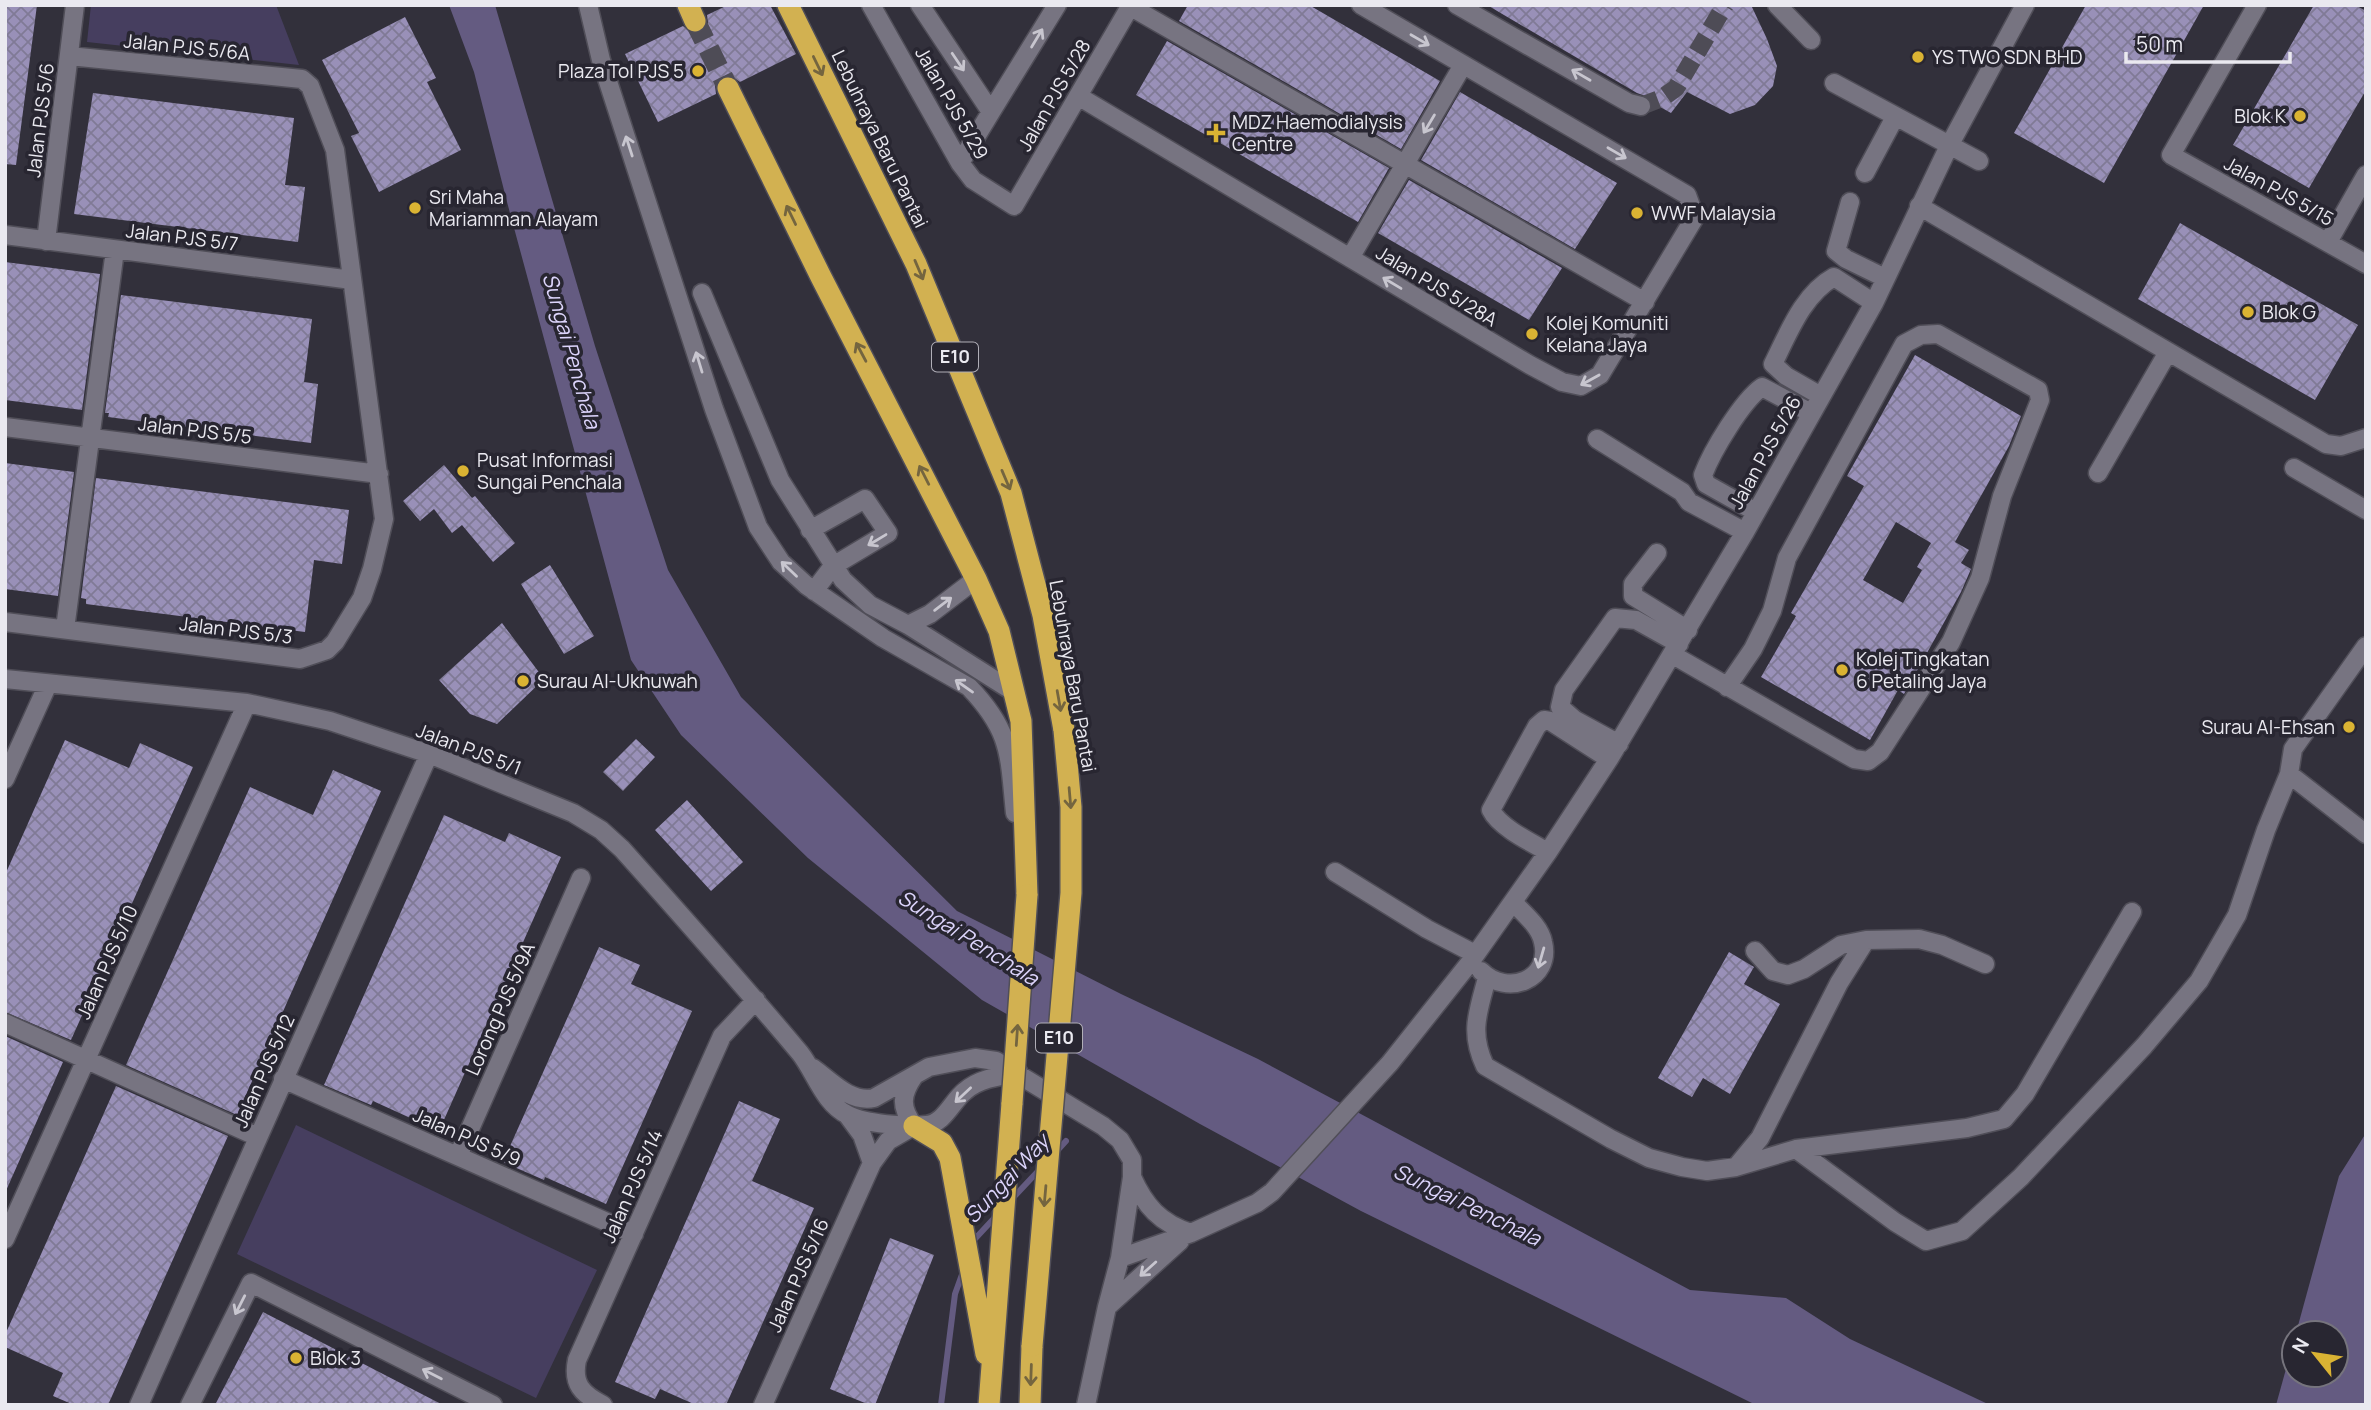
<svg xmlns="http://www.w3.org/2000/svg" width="2371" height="1410" viewBox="0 0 2371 1410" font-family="Manrope,sans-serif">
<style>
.park{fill:#463e5f}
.water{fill:#645b81}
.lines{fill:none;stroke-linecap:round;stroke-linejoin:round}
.stream{stroke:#645b81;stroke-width:6}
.building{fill:url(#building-cross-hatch);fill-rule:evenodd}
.minor-tunnel{stroke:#4e4c56;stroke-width:18;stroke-dasharray:18 9;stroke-linecap:butt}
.highway-tunnel{stroke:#4e4c56;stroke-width:21;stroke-dasharray:21 10;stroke-linecap:butt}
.minor-casing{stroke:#504e58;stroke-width:21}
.highway-casing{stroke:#504e58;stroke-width:24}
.minor{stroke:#777481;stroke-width:18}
.highway{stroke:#d2b151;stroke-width:21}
.highway-bridge-casing{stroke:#504e58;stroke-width:24;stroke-linecap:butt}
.highway-bridge{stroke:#d2b151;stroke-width:21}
.oneway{stroke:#c8c6cf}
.oneway2{stroke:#74653f}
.poi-dot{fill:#dab333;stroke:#282631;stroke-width:2.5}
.labels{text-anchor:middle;stroke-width:7;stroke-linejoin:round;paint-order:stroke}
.shield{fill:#282631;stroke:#b0aeb7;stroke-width:2}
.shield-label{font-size:18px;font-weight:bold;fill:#eae9f0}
.street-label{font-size:19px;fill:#eae9f0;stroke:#282631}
.poi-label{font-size:19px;fill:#eae9f0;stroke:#282631;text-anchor:start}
.water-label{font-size:21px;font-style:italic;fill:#dcd4fb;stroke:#282631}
</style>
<defs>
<pattern id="building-cross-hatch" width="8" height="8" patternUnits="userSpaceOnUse" patternTransform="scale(1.75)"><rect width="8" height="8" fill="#9990b8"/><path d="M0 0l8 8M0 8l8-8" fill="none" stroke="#807a96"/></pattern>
</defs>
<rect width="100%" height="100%" fill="#32303b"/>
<path class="park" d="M91,5H276L299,65L87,42Z
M296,1125L597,1270L536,1398L237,1254Z"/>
<path class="water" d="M449,5H495L595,346L668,570L741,697L957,911L1121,994L1258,1059L1690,1290L1786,1298L1850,1339L1990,1405H1756L1361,1211L1200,1124L982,1000L808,858L681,735L631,660L507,202L474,72Z
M2366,1133V1405H2276L2294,1340V1375H2336V1333H2296L2339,1176Z"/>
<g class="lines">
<path class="stream" d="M1056,1152L1066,1141
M1010,1201L1041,1168
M972,1246L973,1241L998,1214
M941,1405L955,1294L964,1269"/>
</g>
<path class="building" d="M5,5H37L16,165L5,164Z
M728,5H770L796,54L740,82L730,75L722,77L715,86L716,94L658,122L625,54L683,26L693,34L701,33L708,23L707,15Z
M1188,5H1309L1440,81L1401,149L1179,21Z
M1487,5H1751L1767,39L1777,66L1773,86L1755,105L1730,114L1687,92L1671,113L1651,102L1648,97L1637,93Z
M2086,5H2204L2104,183L2014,133Z
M2314,5H2355L2366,11V90L2309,188L2233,145Z
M405,17L436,78L427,82L461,150L379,192L351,136L359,133L322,60Z
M1167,41L1389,168L1358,222L1136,95Z
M1460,92L1617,183L1575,249L1421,160Z
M93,93L294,118L285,185L305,187L298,242L74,214Z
M1409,180L1562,268L1529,320L1378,233Z
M2180,223L2358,325L2315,400L2138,299Z
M5,262L100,274L82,410L5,400Z
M121,295L312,319L304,382L318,384L311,443L108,417L109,413H105Z
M1915,355L2021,416L2009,446L1955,542L1969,550L1961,563L1971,569L1961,592L1904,694L1898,690L1870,740L1761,677L1796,616L1791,613L1864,486L1847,476ZM1896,522L1931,543L1917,567L1922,570L1903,603L1863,580Z
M5,463L74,472L58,596L5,589Z
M444,465L472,498L475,496L515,543L493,562L462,525L452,533L434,509L420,521L403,501Z
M96,478L349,510L342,564L314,560L305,632L86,604V599L81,598Z
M550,565L594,636L564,654L521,584Z
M502,623L544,679L497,724L470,714L439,680Z
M636,739L655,757L623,791L603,772Z
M65,740L129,768L140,743L193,767L71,1040L5,1012V875Z
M333,770L381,791L237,1115L126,1065L250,787L313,815Z
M687,800L743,862L711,891L655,830Z
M444,815L505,842L509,833L561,857L439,1131L373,1101L371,1105L324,1085Z
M599,947L640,965L631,984L692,1011L606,1204L545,1177L544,1180L503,1162Z
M1729,952L1754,967L1744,984L1780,1004L1730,1094L1703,1078L1692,1097L1658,1078Z
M5,1036L63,1062L5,1193Z
M116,1086L228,1136L108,1405H74L53,1396L63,1373L5,1347V1335Z
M739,1101L780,1119L752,1181L814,1208L726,1405H696L660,1389L655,1399L615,1382Z
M890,1238L934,1255L875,1405H870L830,1389Z
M263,1312L443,1405H215Z"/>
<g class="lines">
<path class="minor-tunnel" d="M1641,106L1662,98L1676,88L1725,5"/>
<path class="highway-tunnel" d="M695,21L728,88"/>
<defs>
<path id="minor" d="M588,5L601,60L714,409L758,527L781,562L806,585L883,638L969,687C1012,732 1009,755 1015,813
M871,5L960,163L973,180L1014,206L1131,5
M920,5L991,112L960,163
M1457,5L1629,103L1641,106
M1777,5L1811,40
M2257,5L2171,155L2366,264
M1131,7L1645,302
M1834,83L1979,161
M1078,96L1530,365L1562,382L1581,386L1600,375L1695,217L1687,195L1361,5
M991,112L1057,5
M1865,173L1895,117
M1850,202L1836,251L1846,259L1885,278
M1919,206L2326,444L2341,446L2366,438
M5,235L352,280
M46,241L75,5
M2328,242L2366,175
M1350,258L1463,65
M702,293L780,480L843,580L870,605L908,625L1014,692
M1821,396L1786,376L1773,364C1788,334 1803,294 1834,277L1874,303
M5,427L379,474
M1597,439L1682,492L1689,502L1745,532
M2294,468L2366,510
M2098,473L2168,352
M1756,512L1706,484L1703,475C1712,451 1742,401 1762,387L1811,413
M810,530L865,499L888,533L833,566L814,591
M1657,553L1633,584V596L1688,630
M5,622L300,659L327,650L335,642L362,598L372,569L384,519L335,150L310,86L302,79L69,56
M908,625L930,614L976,579
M65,629L115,250
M1673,655L1854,759L1868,761L1880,752L1951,642L1980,578L2002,496L2040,400L2038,390L1938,334L1921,335L1904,344L1787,558L1772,611L1753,649L1727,687
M5,679L247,703L330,721L429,754L573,813L601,830L622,849C682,916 742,984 800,1053C815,1072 824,1104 848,1115C865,1124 907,1127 926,1125C944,1124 952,1101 965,1091C980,1078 1000,1076 1019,1073
M1619,744L1575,720L1560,707L1564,690L1615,618L1636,620L1679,644
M2289,774L2366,834
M5,779L48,684
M1548,852C1532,843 1499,827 1491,810L1537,726L1544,720L1550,721L1609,759
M1335,872L1427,929L1475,954
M1755,951L1773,971L1788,975L1804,969L1841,945L1866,940L1919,939L1942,945L1985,964
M1481,971C1507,997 1552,980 1543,942C1540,926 1523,913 1513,902
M1487,978C1478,1012 1469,1032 1485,1066L1611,1139L1649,1158L1682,1167L1707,1171L1736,1167L1796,1149L1967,1128L2004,1119L2025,1094L2132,912
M5,1023L258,1137
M813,1068C831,1081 850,1103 874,1098L929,1067L975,1058L996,1061L1103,1126L1120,1140L1132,1160V1177L1120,1258L1107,1307L1086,1405
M283,1079L634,1234
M848,1116L862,1135L872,1163
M914,1126C900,1107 901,1095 914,1076
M1796,1149L1895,1222L1926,1241L1962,1231L2021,1177L2144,1046L2199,981L2237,915L2266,830L2289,774L2293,749L2366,646
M458,1156L581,878
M1736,1167L1760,1138L1839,983L1866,940
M1132,1177C1145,1206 1160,1223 1191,1233
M5,1239L247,703
M1120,1258L1191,1233L1257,1203L1272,1192L1390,1063L1471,961L1548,852L1609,759L1745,532L1874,303L1949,146L2025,5
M1107,1307L1180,1241
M139,1405L429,754
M190,1405L251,1283L493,1405
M603,1405C582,1394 572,1384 577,1360L722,1036L756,1000
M763,1405L872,1163L888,1141L914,1126"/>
<path id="highway" d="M688,5L695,21
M788,5L916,264L1011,493L1043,615L1064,730
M728,88L821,277L976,579L999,631L1021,721L1027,895
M914,1126L942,1143L950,1158L986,1354
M989,1405L1012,1103
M1030,1405L1032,1346"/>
</defs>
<use href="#minor" class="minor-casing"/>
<use href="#highway" class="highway-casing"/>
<use href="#minor" class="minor"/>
<use href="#highway" class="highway"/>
<defs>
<path id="highway-bridge" d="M1012,1103L1027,895
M1032,1346L1071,893V807L1064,730"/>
</defs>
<use href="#highway-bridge" class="highway-bridge-casing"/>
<use href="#highway-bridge" class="highway-bridge"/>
</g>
<defs><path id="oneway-shaft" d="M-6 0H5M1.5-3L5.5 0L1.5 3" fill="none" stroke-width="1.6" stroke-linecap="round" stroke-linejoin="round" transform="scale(1.75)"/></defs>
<g class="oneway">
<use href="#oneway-shaft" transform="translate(1037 38) rotate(-59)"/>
<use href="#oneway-shaft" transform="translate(1420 40) rotate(30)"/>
<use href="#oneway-shaft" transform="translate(958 62) rotate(56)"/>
<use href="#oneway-shaft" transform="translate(1581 75) rotate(-150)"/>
<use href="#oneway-shaft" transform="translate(1429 124) rotate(121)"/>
<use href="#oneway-shaft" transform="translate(629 146) rotate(-108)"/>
<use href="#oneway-shaft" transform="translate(1617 153) rotate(30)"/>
<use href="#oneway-shaft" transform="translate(1392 283) rotate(-149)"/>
<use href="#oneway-shaft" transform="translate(699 362) rotate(-107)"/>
<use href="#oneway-shaft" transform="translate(1590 380) rotate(151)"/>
<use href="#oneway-shaft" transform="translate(877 540) rotate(149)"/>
<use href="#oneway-shaft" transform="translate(789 569) rotate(-136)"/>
<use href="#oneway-shaft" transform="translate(943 604) rotate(-37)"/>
<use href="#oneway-shaft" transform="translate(964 686) rotate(-145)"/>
<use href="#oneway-shaft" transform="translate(1541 958) rotate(106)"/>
<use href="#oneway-shaft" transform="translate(963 1095) rotate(137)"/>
<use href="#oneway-shaft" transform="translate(1148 1269) rotate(138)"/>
<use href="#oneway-shaft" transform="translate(240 1305) rotate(117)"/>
<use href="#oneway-shaft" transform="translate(432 1374) rotate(-153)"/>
</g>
<g class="oneway2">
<use href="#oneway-shaft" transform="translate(818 66) rotate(64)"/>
<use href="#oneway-shaft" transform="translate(791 215) rotate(-116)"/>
<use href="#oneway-shaft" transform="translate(919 270) rotate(67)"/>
<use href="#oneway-shaft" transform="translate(861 352) rotate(-118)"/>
<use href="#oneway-shaft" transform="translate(924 475) rotate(-117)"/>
<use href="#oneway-shaft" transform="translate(1006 480) rotate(67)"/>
<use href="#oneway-shaft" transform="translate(1059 701) rotate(80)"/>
<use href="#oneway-shaft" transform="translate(1070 798) rotate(85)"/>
<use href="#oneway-shaft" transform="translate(1017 1035) rotate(-86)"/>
<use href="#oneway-shaft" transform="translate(1045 1196) rotate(95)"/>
<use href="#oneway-shaft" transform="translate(1031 1375) rotate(92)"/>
</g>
<g class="poi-dot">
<circle cx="1918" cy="57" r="7"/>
<circle cx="698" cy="71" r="7"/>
<circle cx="2300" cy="116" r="7"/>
<path d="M1212.5 122.5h7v7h7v7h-7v7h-7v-7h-7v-7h7z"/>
<circle cx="415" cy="208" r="7"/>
<circle cx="1637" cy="213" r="7"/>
<circle cx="2248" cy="312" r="7"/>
<circle cx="1532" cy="334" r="7"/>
<circle cx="463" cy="471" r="7"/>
<circle cx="1842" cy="670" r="7"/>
<circle cx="523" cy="681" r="7"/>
<circle cx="2349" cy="727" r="7"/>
<circle cx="296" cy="1358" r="7"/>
</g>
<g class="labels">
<g class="shield">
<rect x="932" y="342.5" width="46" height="29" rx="5"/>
<rect x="1036" y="1023.5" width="46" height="29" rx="5"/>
</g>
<g class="shield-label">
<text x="955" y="363">E10</text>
<text x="1059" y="1044">E10</text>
</g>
<g class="street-label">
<text transform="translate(187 47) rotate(6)" y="7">Jalan PJS 5/6A</text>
<text transform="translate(1054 95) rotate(-60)" y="7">Jalan PJS 5/28</text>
<text transform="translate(952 103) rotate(60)" y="7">Jalan PJS 5/29</text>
<text transform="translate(40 120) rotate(-83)" y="7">Jalan PJS 5/6</text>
<text transform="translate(880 139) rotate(64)" y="7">Lebuhraya Baru Pantai</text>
<text transform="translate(2279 191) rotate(29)" y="7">Jalan PJS 5/15</text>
<text transform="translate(182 237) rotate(7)" y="7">Jalan PJS 5/7</text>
<text transform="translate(1437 286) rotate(31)" y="7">Jalan PJS 5/28A</text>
<text transform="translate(195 430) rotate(7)" y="7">Jalan PJS 5/5</text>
<text transform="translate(1765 452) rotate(-61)" y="7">Jalan PJS 5/26</text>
<text transform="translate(236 630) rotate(7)" y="7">Jalan PJS 5/3</text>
<text transform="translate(1073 676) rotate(80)" y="7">Lebuhraya Baru Pantai</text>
<text transform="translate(469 749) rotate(21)" y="7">Jalan PJS 5/1</text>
<text transform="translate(107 962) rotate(-66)" y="7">Jalan PJS 5/10</text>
<text transform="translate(500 1009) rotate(-66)" y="7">Lorong PJS 5/9A</text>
<text transform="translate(264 1071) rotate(-66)" y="7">Jalan PJS 5/12</text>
<text transform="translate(467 1137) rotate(24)" y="7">Jalan PJS 5/9</text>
<text transform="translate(632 1186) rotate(-66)" y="7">Jalan PJS 5/14</text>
<text transform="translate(798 1275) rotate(-66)" y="7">Jalan PJS 5/16</text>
</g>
<g class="poi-label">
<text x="1932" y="64">YS TWO SDN BHD</text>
<text x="684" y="78" text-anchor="end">Plaza Tol PJS 5</text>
<text x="2286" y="123" text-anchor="end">Blok K</text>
<text x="1232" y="129">MDZ Haemodialysis<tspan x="1232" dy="22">Centre</tspan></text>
<text x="429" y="204">Sri Maha<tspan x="429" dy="22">Mariamman Alayam</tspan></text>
<text x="1651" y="220">WWF Malaysia</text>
<text x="2262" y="319">Blok G</text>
<text x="1546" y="330">Kolej Komuniti<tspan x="1546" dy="22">Kelana Jaya</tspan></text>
<text x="477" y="467">Pusat Informasi<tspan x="477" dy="22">Sungai Penchala</tspan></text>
<text x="1856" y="666">Kolej Tingkatan<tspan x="1856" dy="22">6 Petaling Jaya</tspan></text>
<text x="537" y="688">Surau Al-Ukhuwah</text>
<text x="2335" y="734" text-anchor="end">Surau Al-Ehsan</text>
<text x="310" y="1365">Blok 3</text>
</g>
<g class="water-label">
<text transform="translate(571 351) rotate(74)" y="7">Sungai Penchala</text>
<text transform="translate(968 938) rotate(32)" y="7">Sungai Penchala</text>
<text transform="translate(1007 1179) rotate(-47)" y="7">Sungai Way</text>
<text transform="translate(1467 1205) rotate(26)" y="7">Sungai Penchala</text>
</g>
</g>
<rect width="2371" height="1410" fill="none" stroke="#eae9f0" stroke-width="14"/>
<g transform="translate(2315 1354) rotate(300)"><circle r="33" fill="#282631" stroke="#76747d" stroke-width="2"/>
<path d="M0-5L12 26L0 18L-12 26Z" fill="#dab333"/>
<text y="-10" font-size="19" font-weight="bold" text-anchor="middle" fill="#eae9f0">N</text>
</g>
<path d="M2126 52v10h164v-10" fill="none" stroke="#eae9f0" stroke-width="3.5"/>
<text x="2136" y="52" font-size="21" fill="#eae9f0" stroke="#282631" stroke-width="5" paint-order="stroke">50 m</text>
</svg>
